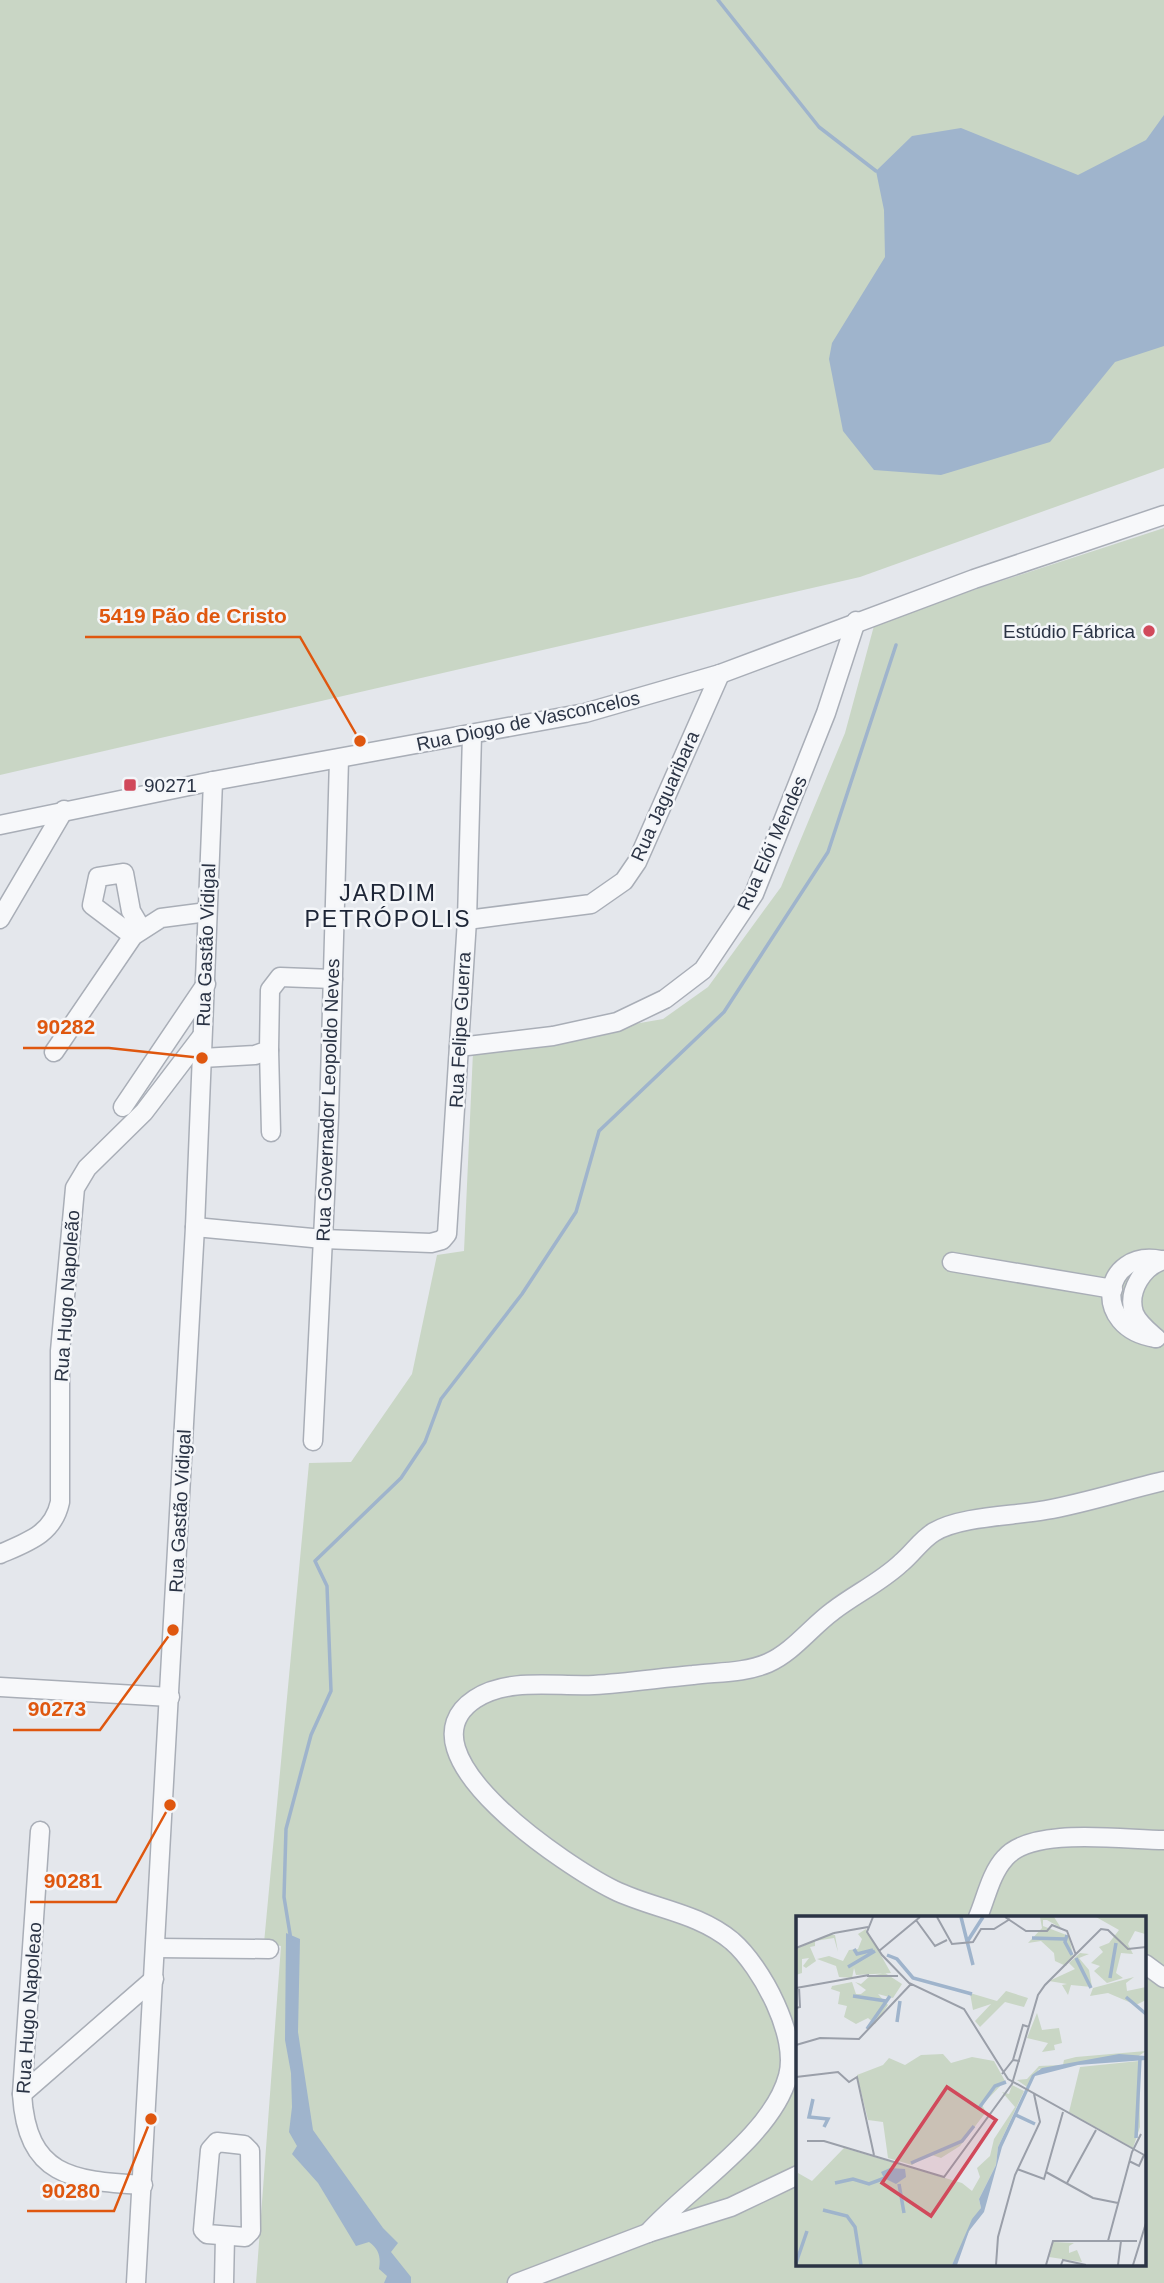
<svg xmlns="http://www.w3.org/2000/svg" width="1164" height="2283" font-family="Helvetica,sans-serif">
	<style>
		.green { fill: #c9d6c5; fill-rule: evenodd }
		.water { fill: #9fb4cc }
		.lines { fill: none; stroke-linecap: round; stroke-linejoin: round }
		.stream { stroke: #9fb4cc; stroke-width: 3.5 }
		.minor-casing { stroke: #a9aeb7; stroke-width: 21 }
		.minor { stroke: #f7f8fa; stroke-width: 18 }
		.poi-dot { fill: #d1495b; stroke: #f4f6f9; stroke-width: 2.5 }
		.labels { text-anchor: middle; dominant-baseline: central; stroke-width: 5; stroke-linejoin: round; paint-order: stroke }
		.poi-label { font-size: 19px; fill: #2b3445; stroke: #f4f6f9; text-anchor: end }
		.street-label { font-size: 19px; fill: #2b3445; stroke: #f4f6f9 }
		.quarter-label { font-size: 23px; letter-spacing: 2px; fill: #1d2536; stroke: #f4f6f9 }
		.inset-river { fill: none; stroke: #9fb4cc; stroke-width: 3.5 }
		.inset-road { fill: none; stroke: #9a9fa9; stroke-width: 2 }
		.view { fill: #d1495b; fill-opacity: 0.15; stroke: #d1495b; stroke-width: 3.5 }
		.inset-edge { fill: none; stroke: #2b3445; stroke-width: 3.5 }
		.leader { fill: none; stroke: #df570f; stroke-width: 2.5 }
		.callout-dot { fill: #df570f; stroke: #f4f6f9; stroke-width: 2.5 }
		.callout-label { font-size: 21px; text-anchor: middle; font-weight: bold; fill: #df570f; stroke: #f4f6f9; stroke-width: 5; stroke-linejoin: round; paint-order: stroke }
	</style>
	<rect width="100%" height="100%" fill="#e4e7ec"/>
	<g class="green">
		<path d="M0,0H1164V468L860,577L0,775Z"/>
		<path d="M1164,528V2283H256L281,1946L264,1943L309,1463L351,1462L412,1374L437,1255L464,1251L473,1052L663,1019L708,987L781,887L845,733L875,622ZM798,1917H1145V2264H798Z"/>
	</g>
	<g class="water">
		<path d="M1164,115V346L1115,362L1050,442L941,475L874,470L843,431L829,359L832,343L885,257L884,210L876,171L912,136L961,128L1078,175L1146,140Z"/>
		<path d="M286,1933L300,1939L298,2032L313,2130L383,2228L398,2243L391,2252L411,2277V2283H384L387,2276L379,2269C381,2257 379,2249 369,2242L356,2246L318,2183L292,2154L297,2146L289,2132L292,2107L291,2073L285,2040Z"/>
	</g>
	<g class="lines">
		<g class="stream">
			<path d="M718,0L819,127L876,171"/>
			<path d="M291,1940L284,1897L286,1829L311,1735L331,1691L327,1586L315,1561L401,1478L425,1442L441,1399L522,1294L576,1212L599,1131L724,1012L828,852L896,645"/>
		</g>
		<g class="minor-casing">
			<g id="minor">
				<path d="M0,825L213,781L585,713L720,674L974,579L1164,515"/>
				<path d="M0,919L64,810"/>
				<path d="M467,920L591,904L624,881L637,862L720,674"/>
				<path d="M133,936L92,905L98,877L124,873L131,911L141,928"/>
				<path d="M459,1047L553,1036L617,1022L665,999L703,970L754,894L826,713L856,621"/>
				<path d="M269,1050L271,1132"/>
				<path d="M54,1052L133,936L161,918L207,912"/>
				<path d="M202,1058L255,1055L269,1050L270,990L280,977L333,979"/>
				<path d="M123,1107L206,984"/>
				<path d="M195,1227L323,1239L431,1243L442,1240L447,1234L467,920L472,735"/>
				<path d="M952,1262L1113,1289"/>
				<path d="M1156,1338C1089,1328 1103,1248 1161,1260"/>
				<path d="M1156,1338C1148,1331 1138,1323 1134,1313C1127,1291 1143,1266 1164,1260"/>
				<path d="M313,1441L329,1116L339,759"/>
				<path d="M0,1554C28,1542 53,1534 60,1502V1351L75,1188L87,1168L144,1112L202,1036"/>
				<path d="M0,1687L170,1697"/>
				<path d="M40,1831L22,2094C27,2176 71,2181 143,2185"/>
				<path d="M978,1917C986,1898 991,1873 1005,1858C1032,1826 1124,1840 1164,1840"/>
				<path d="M156,1948L269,1949"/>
				<path d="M1145,1964L1164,1978"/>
				<path d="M22,2094L154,1979"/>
				<path d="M217,2142L244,2145L250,2151L251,2231L245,2237L207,2234L203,2230L210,2150Z"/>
				<path d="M798,2175L731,2207L648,2233C688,2188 772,2136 788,2076C799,2037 762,1967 732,1941C697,1912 653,1909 614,1890C571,1869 393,1753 475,1699C509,1677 556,1687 594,1685C627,1683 660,1678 693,1675C717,1672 745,1673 768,1663C793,1652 811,1627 833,1611C855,1594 881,1582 901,1563C913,1553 921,1540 934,1532C961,1516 1014,1516 1046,1510C1086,1503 1125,1490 1164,1481"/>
				<path d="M136,2283L195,1227L213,781"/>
				<path d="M224,2283L225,2236"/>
				<path d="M517,2283L648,2233"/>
			</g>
		</g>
		<use href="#minor" class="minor"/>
	</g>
	<g class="poi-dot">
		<circle cx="1149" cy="631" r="7"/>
		<rect x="123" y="778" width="14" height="14" rx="3.5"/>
	</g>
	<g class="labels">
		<g class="poi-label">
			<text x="1135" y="631">Estúdio Fábrica</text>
			<text x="144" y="785" text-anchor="start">90271</text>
		</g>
		<g class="street-label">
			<text transform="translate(528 721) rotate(-12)">Rua Diogo de Vasconcelos</text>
			<text transform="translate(665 796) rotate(-66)">Rua Jaguaribara</text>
			<text transform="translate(772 843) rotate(-66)">Rua Elói Mendes</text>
			<text transform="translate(206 945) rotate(-88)">Rua Gastão Vidigal</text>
			<text transform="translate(460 1030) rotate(-87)">Rua Felipe Guerra</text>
			<text transform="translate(328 1100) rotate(-88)">Rua Governador Leopoldo Neves</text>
			<text transform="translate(67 1296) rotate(-86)">Rua Hugo Napoleão</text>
			<text transform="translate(180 1511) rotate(-87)">Rua Gastão Vidigal</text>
			<text transform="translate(29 2008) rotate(-86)">Rua Hugo Napoleao</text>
		</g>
		<g class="quarter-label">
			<text x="388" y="893">JARDIM<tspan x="388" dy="26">PETRÓPOLIS</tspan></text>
		</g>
	</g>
	<g transform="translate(796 1916)">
		<rect width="350" height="350" fill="#e4e7ec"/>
		<path d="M244,1H258L265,12L251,4H247V10L273,20L277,39L270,50L259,45L258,37L245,25L232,27L246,12ZM300,1H350L349,18L339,15L332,28L337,38L325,37L320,57L327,62L311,67L298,55L304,50L295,47L307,36L303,31L313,27L323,14ZM70,13L95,57L60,59L58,52L56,62L43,61L40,50L21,43L33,40L47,45L53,34L62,33L66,23L62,18ZM33,19H39L42,36L38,22L19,25V30L14,31L20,45L10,52L7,50L13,42L6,43V57L0,59V33ZM284,37L293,38L283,42L293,54L296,71L275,69L272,79L266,69L271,68L253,65L279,53L273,47ZM89,57L106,68L97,82L82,78L92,89L79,108L72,102L60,108L48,101L51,90L42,88L44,76L35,73L36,70L56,66L60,78H65L70,74L59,66L65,68L74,60ZM338,61L330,67L331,75L350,71V84L340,89L312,77L294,80L297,72ZM210,75L232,82L228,91L209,86L184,111L179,105L195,88L177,94L174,77L201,85ZM241,97L246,114L263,112L266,127L258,129L259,134L246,136L252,127L231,122ZM350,135L341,141L321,139L258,153H243L231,171L221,164L231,163L243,150L267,149L268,144L280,141ZM147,138L155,147L176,141L198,145L209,165L186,189L190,196L164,230L145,242L133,238L116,249L92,242L87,206L72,204L61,159L87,149L93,142L109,149L125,139ZM343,145L344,211L337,232L273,196L284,151ZM216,169L228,175L202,231L200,249L183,283L185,292L156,349H0L2,257L16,265L48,232L166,267L176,275L184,261L181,252L194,240L198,223L219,191L206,176L213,178ZM257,326L278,327L273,330V337L281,334L286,346L253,341Z" fill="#c9d6c5"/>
		<path d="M323,138L350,140V144L282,149L239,160L206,231L188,296L173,315L161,349H156L176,303L185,292L183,283L200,249L202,231L236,159L246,152ZM94,252L109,253L110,261L100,268L88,262L85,256Z" fill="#9fb4cc"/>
		<path class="inset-river" d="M165,1L177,49M271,19L269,26L276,39M236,22L269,23M171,26L187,1M58,33L61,38L77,34M91,39L101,43L117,62L176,78M280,42L295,72M52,51L79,35M314,62L320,27M57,80L90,85M330,81L350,98M101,106L104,85M71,113L94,80M17,183L13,201L32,203L28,211M183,192L199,170L210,166M220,199L239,208M340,222L344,142M115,247L166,225L178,210M39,267L57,263L73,268L89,262M103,268L108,297M27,294L51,300L59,311L65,349M0,347L11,315"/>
		<path class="inset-road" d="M77,1L71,16L86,39L113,67L168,93L212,163L350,240M141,1L156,28L177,26L185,13H198L214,3M209,1L230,15H251L256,9L271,15L280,39M120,4L139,30L151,24M38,17L72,11M0,32L38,17M83,35L124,1M71,60H102M0,72L73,59M0,92L4,91L3,71M0,129L24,122L63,123L115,68M217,144L227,109L233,111M206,158L217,144L224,145M0,161L42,156L53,166L61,161L78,239M216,168L242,79L249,69L305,13L312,14L332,33L350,31M11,225H28L148,261L216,168M333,245L343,250L348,239M221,253L248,263L267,196M250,256L297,282L322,287M271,267L300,214M312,325L336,236L345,218M200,349L202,321L219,259L244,206L238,178M250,349L257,325H341M265,349L267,344L290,349M322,349L325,325M337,349L350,307"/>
		<path class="view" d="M151,171L200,204L135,300L86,267Z"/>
		<rect width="350" height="350" class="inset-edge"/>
	</g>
	<path class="leader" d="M360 741L300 637H85M202 1058L109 1048H23M173 1630L100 1730H13M170 1805L116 1902H30M151 2119L114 2211H27"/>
	<g class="callout-dot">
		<circle cx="360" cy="741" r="7"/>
		<circle cx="202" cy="1058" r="7"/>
		<circle cx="173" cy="1630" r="7"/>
		<circle cx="170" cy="1805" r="7"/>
		<circle cx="151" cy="2119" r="7"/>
	</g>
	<g class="callout-label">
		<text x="193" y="623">5419 Pão de Cristo</text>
		<text x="66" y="1034">90282</text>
		<text x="57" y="1716">90273</text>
		<text x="73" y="1888">90281</text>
		<text x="71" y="2198">90280</text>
	</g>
</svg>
